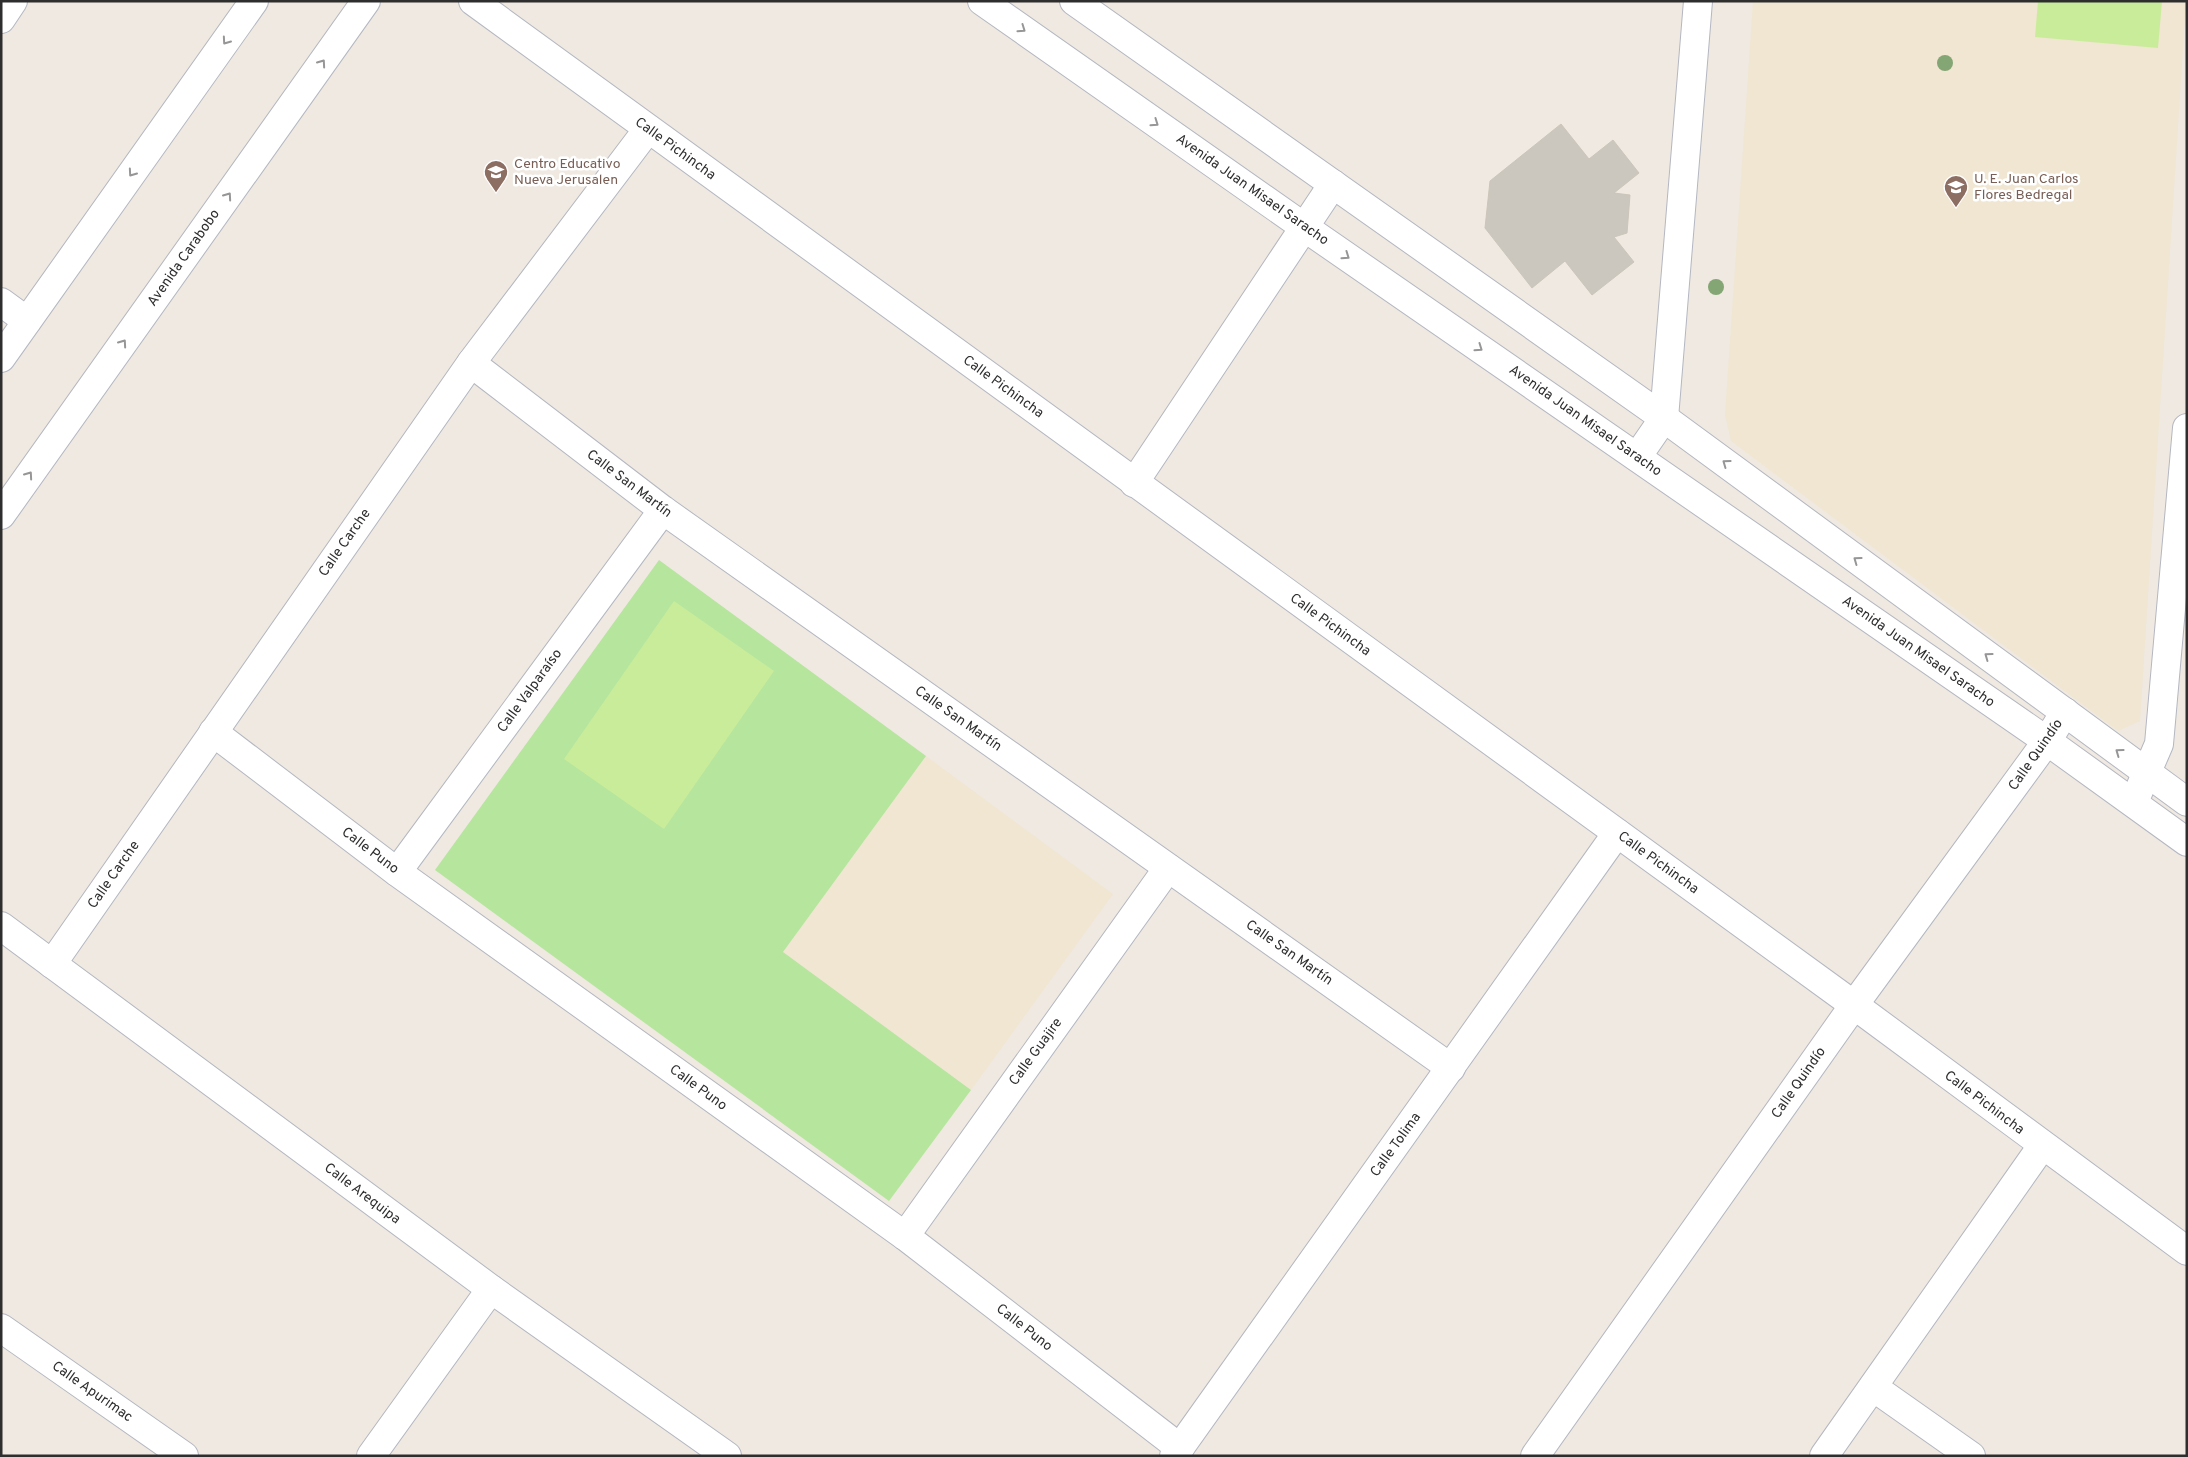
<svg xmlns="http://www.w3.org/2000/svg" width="2188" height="1457" font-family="Overpass,sans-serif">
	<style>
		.education { fill: #f0e6d1 }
		.green { fill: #b6e59e }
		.pitch { fill: #c9ec9a }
		.building { fill: #cbc7bf; stroke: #cbc5ba }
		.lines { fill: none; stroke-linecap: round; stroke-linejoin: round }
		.street-casing { stroke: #b4b7c1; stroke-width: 30 }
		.secondary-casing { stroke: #b4b7c1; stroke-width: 30 }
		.street { stroke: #fff; stroke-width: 28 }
		.secondary { stroke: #fff; stroke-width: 28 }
		.tree { fill: #84a574 }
		.oneway { stroke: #969696 }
		.labels { text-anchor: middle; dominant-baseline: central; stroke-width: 5; stroke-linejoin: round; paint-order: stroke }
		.street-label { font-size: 14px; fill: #2e2e2e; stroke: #fff }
		.education-label { font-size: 14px; fill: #785e54; stroke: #fff; text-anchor: start }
	</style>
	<rect width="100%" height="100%" fill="#efe9e1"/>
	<g class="education">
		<path d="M1753,1H2186L2140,721L2118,731L1731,441L1725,415Z"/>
		<path d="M926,756L1113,894L971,1090L783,952Z"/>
	</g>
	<path class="green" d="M659,560L926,756L783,952L971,1090L889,1201L435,870Z"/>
	<g class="pitch">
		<path d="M2038,1H2162L2158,48L2035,37Z"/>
		<path d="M674,601L774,671L664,829L564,759Z"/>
	</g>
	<path class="building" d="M1561,124L1589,159L1613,140L1639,173L1614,193L1630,195L1627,233L1614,237L1634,262L1592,295L1565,261L1532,288L1485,228L1490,181Z"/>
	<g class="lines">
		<g class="street-casing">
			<g id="street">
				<path d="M473,1L1854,1005L2187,1251"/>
				<path d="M1,19L13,1"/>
				<path d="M1,302L27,321"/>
				<path d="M471,363L663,510L1451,1068"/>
				<path d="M1637,457L1664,418L1698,1"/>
				<path d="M1134,483L1333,184"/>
				<path d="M213,732L397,872L905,1236L1180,1448"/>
				<path d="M2134,802L2159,744L2187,428"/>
				<path d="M397,872L663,510"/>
				<path d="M1,926L491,1289L727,1456"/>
				<path d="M52,964L471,363L648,129"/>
				<path d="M905,1236L1168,868"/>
				<path d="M1,1328L184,1456"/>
				<path d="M1873,1387L1971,1456"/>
				<path d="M371,1456L491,1289"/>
				<path d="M1174,1456L1617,833"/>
				<path d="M1535,1456L1854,1005L2047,741L2065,712"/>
				<path d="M1824,1456L2042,1146"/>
			</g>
		</g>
		<g class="secondary-casing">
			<g id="secondary">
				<path d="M982,1L1304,227L2047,741L2187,842"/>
				<path d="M1074,1L1664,418L2187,802"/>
				<path d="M1,358L254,1"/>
				<path d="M1,515L366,1"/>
			</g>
		</g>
		<use href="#street" class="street"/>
		<use href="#secondary" class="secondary"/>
	</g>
	<g class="tree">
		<circle cx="1945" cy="63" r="8"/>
		<circle cx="1716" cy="287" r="8"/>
	</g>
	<defs><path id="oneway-chevron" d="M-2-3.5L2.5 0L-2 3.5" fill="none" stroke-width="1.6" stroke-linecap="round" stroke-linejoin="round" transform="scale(1.25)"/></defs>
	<g class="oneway">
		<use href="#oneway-chevron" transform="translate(1022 29) rotate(35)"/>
		<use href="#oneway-chevron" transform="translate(226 41) rotate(125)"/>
		<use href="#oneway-chevron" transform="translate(322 63) rotate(-55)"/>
		<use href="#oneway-chevron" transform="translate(1155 123) rotate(35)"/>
		<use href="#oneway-chevron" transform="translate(132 173) rotate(125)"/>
		<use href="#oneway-chevron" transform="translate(228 196) rotate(-55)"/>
		<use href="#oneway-chevron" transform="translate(1346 256) rotate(35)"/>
		<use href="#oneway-chevron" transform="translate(123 343) rotate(-55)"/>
		<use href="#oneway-chevron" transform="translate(1479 348) rotate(35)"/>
		<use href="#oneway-chevron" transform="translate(1726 463) rotate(-144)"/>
		<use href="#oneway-chevron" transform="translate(29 475) rotate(-55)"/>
		<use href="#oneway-chevron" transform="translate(1857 560) rotate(-144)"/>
		<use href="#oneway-chevron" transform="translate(1988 656) rotate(-144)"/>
		<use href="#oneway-chevron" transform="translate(2119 752) rotate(-144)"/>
	</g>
	<defs>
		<g id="school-pin" transform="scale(1.25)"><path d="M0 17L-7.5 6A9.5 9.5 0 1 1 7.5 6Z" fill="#8d6e63" stroke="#fff"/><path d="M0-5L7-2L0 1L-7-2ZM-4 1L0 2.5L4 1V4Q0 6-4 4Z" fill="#fff"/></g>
	</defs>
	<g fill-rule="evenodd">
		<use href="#school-pin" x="496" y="172"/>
		<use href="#school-pin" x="1956" y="187"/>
	</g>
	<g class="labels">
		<g class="street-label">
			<text transform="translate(675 149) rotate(36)">Calle Pichincha</text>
			<text transform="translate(1252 190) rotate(35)">Avenida Juan Misael Saracho</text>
			<text transform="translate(184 258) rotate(-55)">Avenida Carabobo</text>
			<text transform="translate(1003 387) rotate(36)">Calle Pichincha</text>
			<text transform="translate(1585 421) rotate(35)">Avenida Juan Misael Saracho</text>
			<text transform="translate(629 484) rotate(37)">Calle San Martín</text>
			<text transform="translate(345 543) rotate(-55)">Calle Carche</text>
			<text transform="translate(1330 625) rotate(36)">Calle Pichincha</text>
			<text transform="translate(1918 652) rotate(35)">Avenida Juan Misael Saracho</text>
			<text transform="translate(530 691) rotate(-54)">Calle Valparaíso</text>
			<text transform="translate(958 719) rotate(35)">Calle San Martín</text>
			<text transform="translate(2036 755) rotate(-55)">Calle Quindío</text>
			<text transform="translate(370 851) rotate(37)">Calle Puno</text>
			<text transform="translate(1658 863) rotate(36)">Calle Pichincha</text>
			<text transform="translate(114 875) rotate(-55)">Calle Carche</text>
			<text transform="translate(1289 953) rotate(35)">Calle San Martín</text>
			<text transform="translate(1036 1052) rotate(-54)">Calle Guajire</text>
			<text transform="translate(1799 1083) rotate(-55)">Calle Quindío</text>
			<text transform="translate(698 1088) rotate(36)">Calle Puno</text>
			<text transform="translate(1984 1103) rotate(37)">Calle Pichincha</text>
			<text transform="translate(1396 1145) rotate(-54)">Calle Tolima</text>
			<text transform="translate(362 1194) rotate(37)">Calle Arequipa</text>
			<text transform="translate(1024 1328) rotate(38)">Calle Puno</text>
			<text transform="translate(92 1392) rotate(35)">Calle Apurimac</text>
		</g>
		<g class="education-label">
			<text x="514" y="164">Centro Educativo<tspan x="514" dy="16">Nueva Jerusalen</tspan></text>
			<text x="1974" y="179">U. E. Juan Carlos<tspan x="1974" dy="16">Flores Bedregal</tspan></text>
		</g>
	</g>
	<rect width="2188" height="1457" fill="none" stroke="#2e2e2e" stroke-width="5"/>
</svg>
